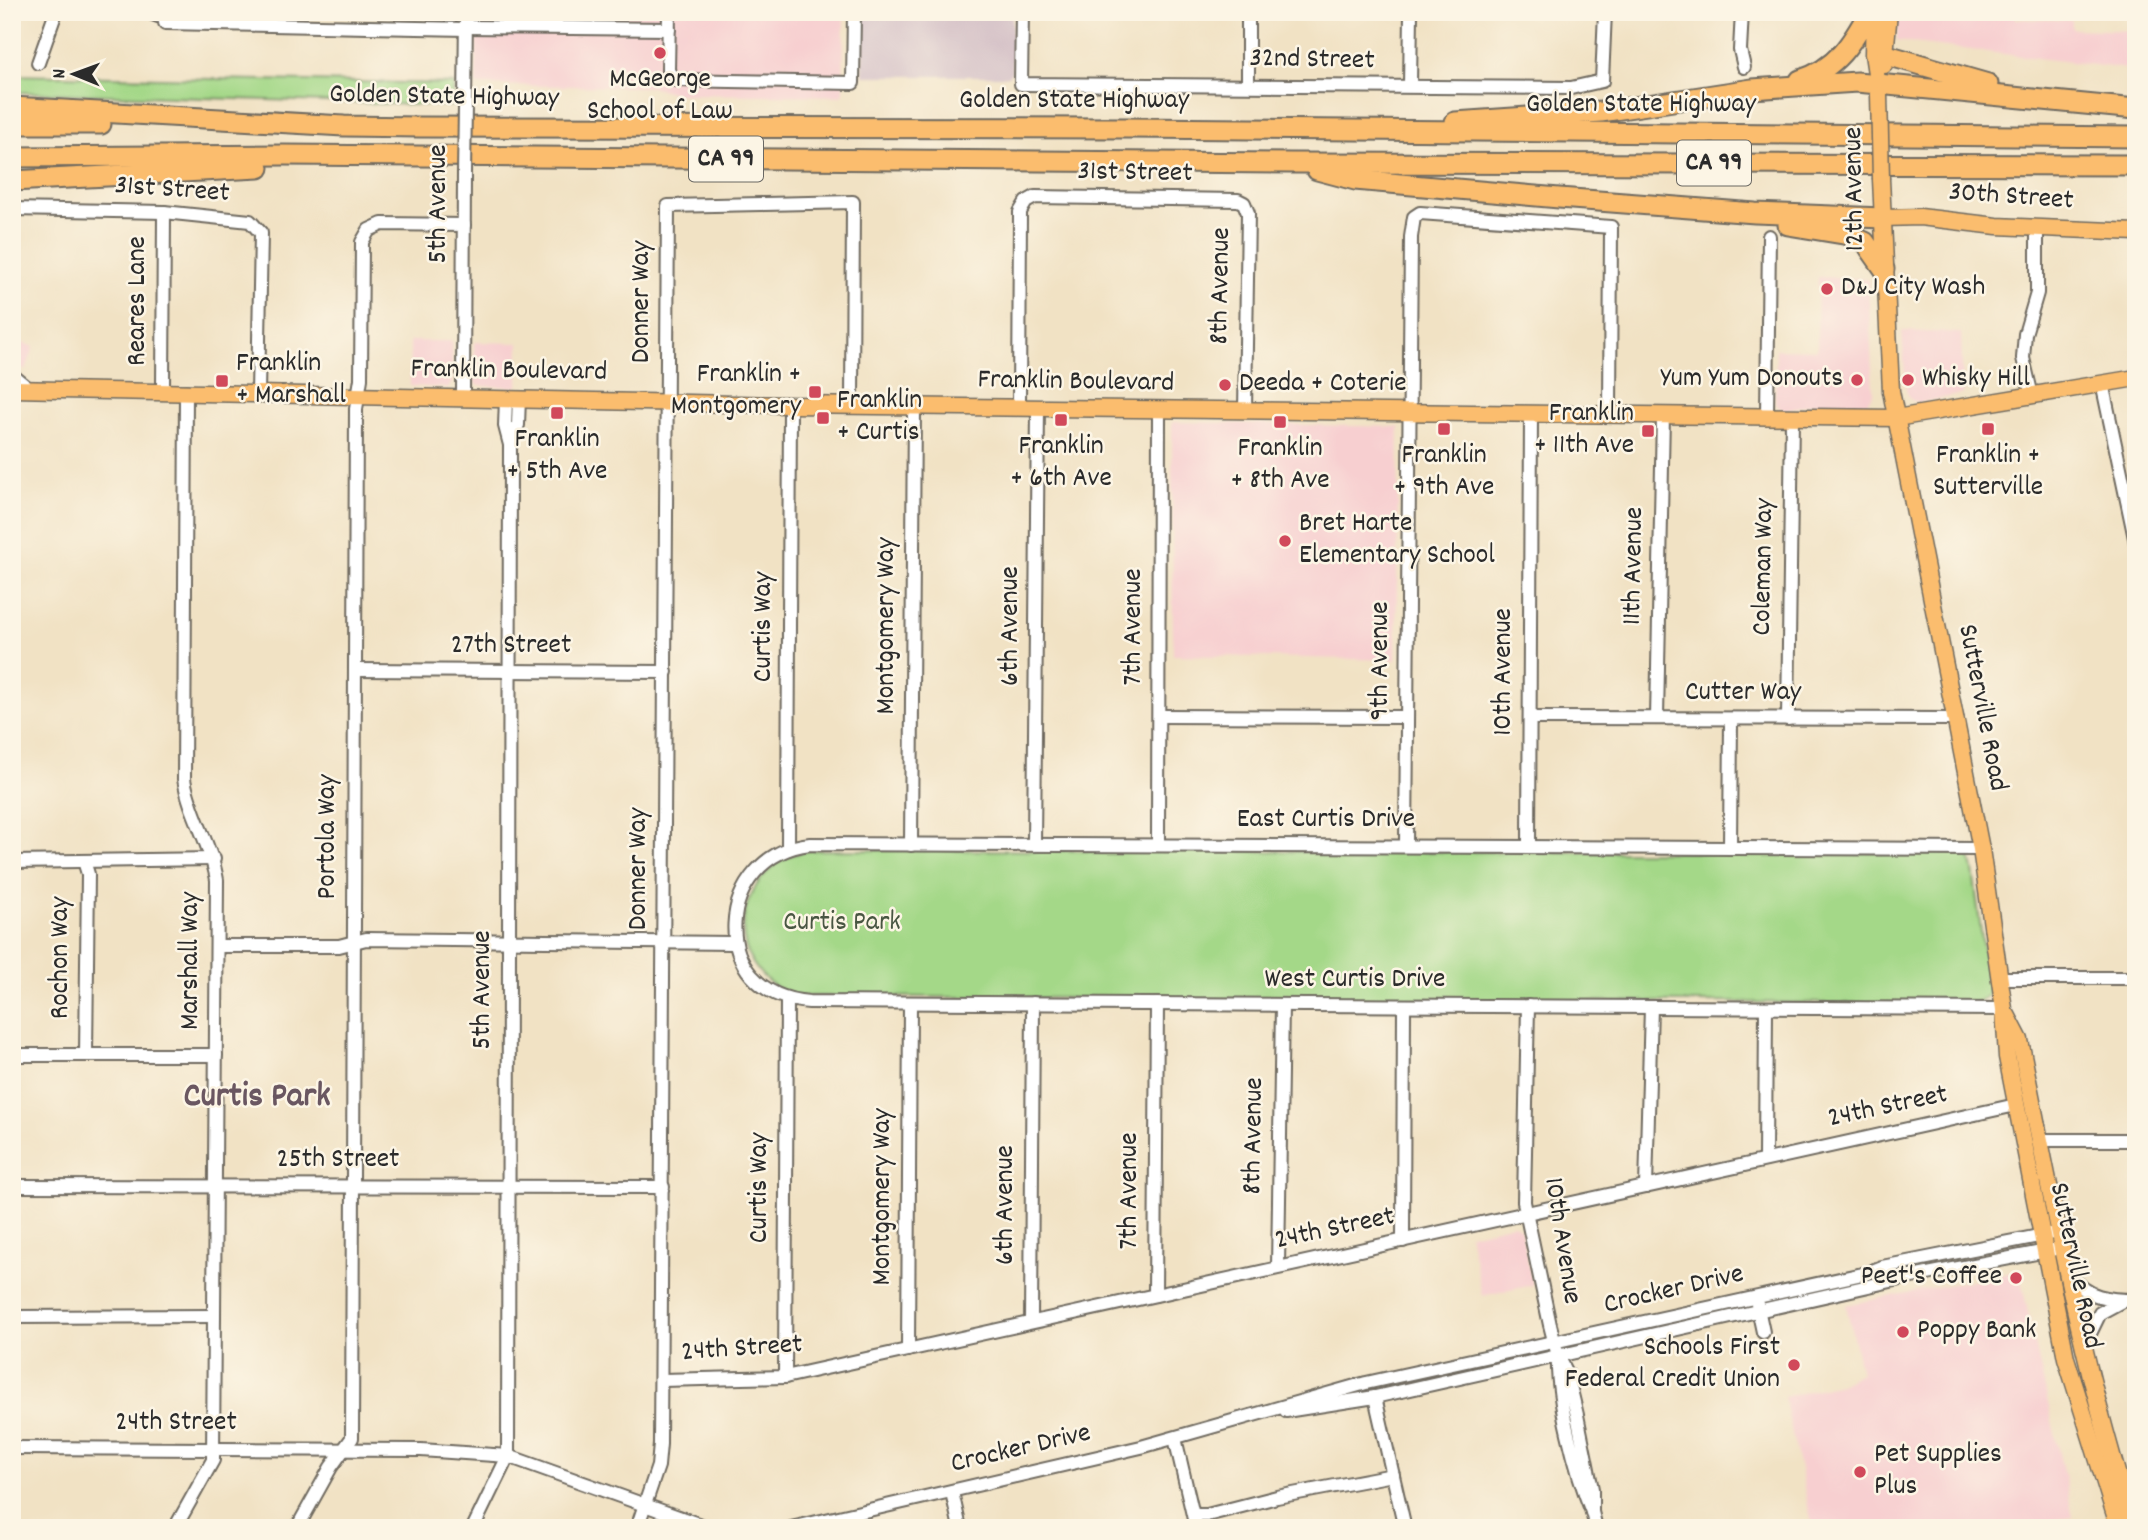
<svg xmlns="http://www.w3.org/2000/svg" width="2148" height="1540" font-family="Dekko,sans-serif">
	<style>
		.built { fill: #f7cfd0 }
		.industrial { fill: #d2bdc5 }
		.green { fill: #a4d888; stroke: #68825a; stroke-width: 2 }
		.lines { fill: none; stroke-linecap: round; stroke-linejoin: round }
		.minor-casing { stroke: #706b61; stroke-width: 16 }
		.major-casing { stroke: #706b61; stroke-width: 19 }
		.highway-casing { stroke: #706b61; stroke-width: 23 }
		.minor { stroke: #fff; stroke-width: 12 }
		.major { stroke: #fbbd6e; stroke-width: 16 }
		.highway { stroke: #fbbd6e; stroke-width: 19 }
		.minor-bridge-casing { stroke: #706b61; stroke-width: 16; stroke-linecap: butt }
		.major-bridge-casing { stroke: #706b61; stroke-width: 19; stroke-linecap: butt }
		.minor-bridge { stroke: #fff; stroke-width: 12 }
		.major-bridge { stroke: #fbbd6e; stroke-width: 16 }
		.poi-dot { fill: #d1495b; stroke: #fcf5e5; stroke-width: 2.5 }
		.labels { text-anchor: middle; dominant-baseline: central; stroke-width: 5; stroke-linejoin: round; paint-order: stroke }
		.shield { fill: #fcf5e5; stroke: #6a6863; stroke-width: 2 }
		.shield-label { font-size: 26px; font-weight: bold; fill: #2b2b2b }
		.street-label { font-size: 28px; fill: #2b2b2b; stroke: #fcf5e5 }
		.poi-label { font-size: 28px; fill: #2b2b2b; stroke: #fcf5e5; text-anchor: start }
		.park-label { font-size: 28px; fill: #495642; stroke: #fcf5e5 }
		.district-label { font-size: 35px; font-weight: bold; fill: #6a5761; stroke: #fcf5e5 }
	</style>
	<rect width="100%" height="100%" fill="#fcf5e5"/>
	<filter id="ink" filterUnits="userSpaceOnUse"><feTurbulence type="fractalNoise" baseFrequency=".0143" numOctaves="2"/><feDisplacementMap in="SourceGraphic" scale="14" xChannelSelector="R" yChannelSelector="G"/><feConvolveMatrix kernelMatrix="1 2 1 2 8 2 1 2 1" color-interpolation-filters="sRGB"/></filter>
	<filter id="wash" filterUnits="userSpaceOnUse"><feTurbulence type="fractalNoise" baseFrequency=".00686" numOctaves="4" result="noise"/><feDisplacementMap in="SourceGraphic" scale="28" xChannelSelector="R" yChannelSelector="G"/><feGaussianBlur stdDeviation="1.57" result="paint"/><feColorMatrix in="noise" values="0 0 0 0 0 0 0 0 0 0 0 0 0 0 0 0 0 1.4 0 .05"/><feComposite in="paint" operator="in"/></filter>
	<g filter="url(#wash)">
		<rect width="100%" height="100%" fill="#f1e2c4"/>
		<g class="built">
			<path d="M477,12H844L843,96L677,94L654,87L476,85Z"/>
			<path d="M1898,12H2016V19L2072,20V29L2136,31V70L1897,41Z"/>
			<path d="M1818,277L1868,279L1873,393L1867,403L1860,405L1809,404L1783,410L1775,402L1776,349L1817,350Z"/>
			<path d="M1902,331L1961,333L1963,394L1918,403L1910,399L1906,390Z"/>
			<path d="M12,339L34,347L26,370L12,368Z"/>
			<path d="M410,341H452V383L448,388L410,386Z"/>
			<path d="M474,342L519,343L518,387L479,386L474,382Z"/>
			<path d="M1172,422L1399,427L1396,660L1173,655Z"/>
			<path d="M1514,1224L1521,1230L1533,1285L1482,1296L1469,1234Z"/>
			<path d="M2019,1271L2073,1516L2021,1528H1813L1784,1397L1840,1384L1861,1373L1846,1305Z"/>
		</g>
		<path class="industrial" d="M864,12H1012V72L1008,76H863Z"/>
		<g class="green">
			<path d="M12,75L454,84L452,106L12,92Z"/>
			<path d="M813,850L1962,853L1970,856L1973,870L1989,994L1977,1004L791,996C779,989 765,981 757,969C728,932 748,878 787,857C794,853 804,852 813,850Z"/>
		</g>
	</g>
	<g filter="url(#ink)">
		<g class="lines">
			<g class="minor-casing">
				<g id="minor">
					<path d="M148,12L158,16L160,12"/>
					<path d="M165,12V23L466,29"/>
					<path d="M669,12L668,71L675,80L853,83L854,12"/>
					<path d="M1022,12L1021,84L1571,88L1602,81L1605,12"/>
					<path d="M1742,12L1740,50L1744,67"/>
					<path d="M466,27L669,29"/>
					<path d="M38,63L56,12"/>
					<path d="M1248,84V12"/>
					<path d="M1410,86L1411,12"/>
					<path d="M465,106L466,12"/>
					<path d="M12,209L164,212L250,221L261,233L258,394"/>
					<path d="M12,375L29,389"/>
					<path d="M2102,383L2136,543"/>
					<path d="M163,390L164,212"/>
					<path d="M2032,396L2023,358L2025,334L2037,293V228"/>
					<path d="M463,397L464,174"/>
					<path d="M1019,408L1020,212L1026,202L1035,197L1238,200L1244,203L1248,213L1245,411"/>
					<path d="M1767,416L1769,236"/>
					<path d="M510,444L518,425L519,398"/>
					<path d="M355,670L666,672"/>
					<path d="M1159,716L1407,717"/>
					<path d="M1530,718L1957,719"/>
					<path d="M1657,718L1663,415"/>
					<path d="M1788,719L1792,417"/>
					<path d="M1034,844L1038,408"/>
					<path d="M911,845L914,407"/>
					<path d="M1158,845L1159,410"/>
					<path d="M1406,846L1411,237L1414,217L1420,213L1611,227L1610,414"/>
					<path d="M1529,847L1531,413"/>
					<path d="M1730,848L1731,719"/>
					<path d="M788,849L790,405"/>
					<path d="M1981,849L810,844C715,855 704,994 809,1002L2004,1009"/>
					<path d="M84,861L88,874L86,1055"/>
					<path d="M12,862L214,859"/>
					<path d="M217,946H339L366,939L733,943"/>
					<path d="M1999,978H2136"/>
					<path d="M1528,1006L1524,1202L1550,1325L1558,1356L1567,1373L1577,1415L1592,1489V1512C1576,1473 1556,1397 1558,1356"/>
					<path d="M12,1055H216"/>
					<path d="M2040,1140H2136"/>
					<path d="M1765,1160L1766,1008"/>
					<path d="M12,1186L663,1187"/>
					<path d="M1646,1187L1651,1007"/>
					<path d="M1403,1241L1404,1006"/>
					<path d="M1278,1267L1282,1005"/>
					<path d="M2071,1275C2085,1298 2110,1300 2136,1300"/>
					<path d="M1155,1295L1157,1004"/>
					<path d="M1757,1304L1763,1332"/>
					<path d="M12,1317L214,1316"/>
					<path d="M1031,1322L1033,1003"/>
					<path d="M2083,1348L2100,1313L2124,1300"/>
					<path d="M908,1350L910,1003"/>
					<path d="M785,1377L787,999"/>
					<path d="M662,1380L785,1377L2016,1105"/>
					<path d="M1375,1397L1405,1528"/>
					<path d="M1286,1411L1375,1397L1891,1281L2052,1250"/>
					<path d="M1175,1438L1196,1528"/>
					<path d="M12,1448L421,1450L508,1456L709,1528"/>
					<path d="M952,1492L960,1528"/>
					<path d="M1592,1512L1596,1528"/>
					<path d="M1194,1515H1207L1277,1497L1393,1475"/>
					<path d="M175,1528L213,1460L217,880C211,844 190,815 184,779L186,391"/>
					<path d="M297,1528L331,1467L352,1438L356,409L361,379L362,242L369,230L382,224L464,225"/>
					<path d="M473,1528L508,1456L510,445L505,426L506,398"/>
					<path d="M637,1528L658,1466L660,1444L668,206L853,202L852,406"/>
					<path d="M791,1528L1141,1447L1366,1383L1867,1273L1882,1267L2049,1234"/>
				</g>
			</g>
			<g class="major-casing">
				<g id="major">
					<path d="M1874,12L1873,54L1879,93"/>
					<path d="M1884,65L1889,12"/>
					<path d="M1881,179L1891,391L1981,849L2004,1009L2007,1057L2066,1358L2119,1528"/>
					<path d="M1883,218L1920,217L1997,226L2136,232"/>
					<path d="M12,389L790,405L1896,418L2136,378"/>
					<path d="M2007,1015L2020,1040C2053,1204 2082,1368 2134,1528"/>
				</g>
			</g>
			<g class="highway-casing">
				<g id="highway">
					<path d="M1887,55L1988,84"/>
					<path d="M1800,80C1836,69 1852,43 1869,12"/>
					<path d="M12,107L344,126L420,127L1129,128L2136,137"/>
					<path d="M1455,122L1601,112L1752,89L1857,82L2136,109"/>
					<path d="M12,124H101"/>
					<path d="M12,157L284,155L1292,163L2136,165"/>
					<path d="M1317,170L1355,180L1559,198L1755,213L1883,218"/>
					<path d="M12,181L259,168"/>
					<path d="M1788,225L1849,235L1865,242L1884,269"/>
				</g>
			</g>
			<use href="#minor" class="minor"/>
			<use href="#major" class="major"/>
			<use href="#highway" class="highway"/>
			<g class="minor-bridge-casing">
				<path id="minor-bridge" d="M464,174L465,106"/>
			</g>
			<g class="major-bridge-casing">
				<path id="major-bridge" d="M1879,95L1881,179"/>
			</g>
			<use href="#minor-bridge" class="minor-bridge"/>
			<use href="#major-bridge" class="major-bridge"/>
		</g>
	</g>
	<g class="poi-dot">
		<circle cx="660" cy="53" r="7"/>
		<circle cx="1827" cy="289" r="7"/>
		<circle cx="1857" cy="380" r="7"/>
		<circle cx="1908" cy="380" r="7"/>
		<rect x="215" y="374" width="14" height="14" rx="3.5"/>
		<circle cx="1225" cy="385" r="7"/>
		<rect x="808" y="385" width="14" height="14" rx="3.5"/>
		<rect x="550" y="406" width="14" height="14" rx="3.5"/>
		<rect x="816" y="411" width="14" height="14" rx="3.5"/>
		<rect x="1054" y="413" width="14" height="14" rx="3.5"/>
		<rect x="1273" y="415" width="14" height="14" rx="3.5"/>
		<rect x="1437" y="422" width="14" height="14" rx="3.5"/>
		<rect x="1981" y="422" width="14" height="14" rx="3.5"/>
		<rect x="1641" y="424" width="14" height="14" rx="3.5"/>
		<circle cx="1285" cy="541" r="7"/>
		<circle cx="2016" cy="1278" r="7"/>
		<circle cx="1903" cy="1332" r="7"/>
		<circle cx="1794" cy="1365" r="7"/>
		<circle cx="1860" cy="1472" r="7"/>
	</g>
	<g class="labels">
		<g class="shield">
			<rect x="689" y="136.5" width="74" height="45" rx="5"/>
			<rect x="1677" y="140.5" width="74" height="45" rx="5"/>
		</g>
		<g class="shield-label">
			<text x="726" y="159">CA 99</text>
			<text x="1714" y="163">CA 99</text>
		</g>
		<g class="street-label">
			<text transform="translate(1312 61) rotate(1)">32nd Street</text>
			<text transform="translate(444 98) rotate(1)">Golden State Highway</text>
			<text x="1074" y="102">Golden State Highway</text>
			<text x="1641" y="106">Golden State Highway</text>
			<text transform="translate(1135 174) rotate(1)">31st Street</text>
			<text transform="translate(1856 189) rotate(-91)">12th Avenue</text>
			<text transform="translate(172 191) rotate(4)">31st Street</text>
			<text transform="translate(2011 198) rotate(4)">30th Street</text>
			<text transform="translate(440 204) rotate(-90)">5th Avenue</text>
			<text transform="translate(1222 286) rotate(-89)">8th Avenue</text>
			<text transform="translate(139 301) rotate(-90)">Reares Lane</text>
			<text transform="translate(643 302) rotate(-90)">Donner Way</text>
			<text transform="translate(509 372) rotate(1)">Franklin Boulevard</text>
			<text transform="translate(1076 383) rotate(1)">Franklin Boulevard</text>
			<text transform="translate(1635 566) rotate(-89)">11th Avenue</text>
			<text transform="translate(1765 567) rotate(-89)">Coleman Way</text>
			<text transform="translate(888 626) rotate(-90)">Montgomery Way</text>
			<text transform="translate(1012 626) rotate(-90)">6th Avenue</text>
			<text transform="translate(765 627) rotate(-90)">Curtis Way</text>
			<text transform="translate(1135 627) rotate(-90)">7th Avenue</text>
			<text x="511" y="647">27th Street</text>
			<text transform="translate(1382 661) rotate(-90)">9th Avenue</text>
			<text transform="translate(1505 672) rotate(-90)">10th Avenue</text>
			<text x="1743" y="694">Cutter Way</text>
			<text transform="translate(1981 708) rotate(79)">Sutterville Road</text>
			<text x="1326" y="821">East Curtis Drive</text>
			<text transform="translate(329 837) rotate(-90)">Portola Way</text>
			<text transform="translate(640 869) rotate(-90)">Donner Way</text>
			<text transform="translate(62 958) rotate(-90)">Rochon Way</text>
			<text transform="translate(192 961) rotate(-90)">Marshall Way</text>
			<text x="1355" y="981">West Curtis Drive</text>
			<text transform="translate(484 990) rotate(-90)">5th Avenue</text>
			<text transform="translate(1888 1108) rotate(-12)">24th Street</text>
			<text transform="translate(1255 1136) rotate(-89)">8th Avenue</text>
			<text x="338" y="1161">25th Street</text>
			<text transform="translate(761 1188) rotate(-90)">Curtis Way</text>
			<text transform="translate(1131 1191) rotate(-90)">7th Avenue</text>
			<text transform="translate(884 1197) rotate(-90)">Montgomery Way</text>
			<text transform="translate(1007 1205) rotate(-90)">6th Avenue</text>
			<text transform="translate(1335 1230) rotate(-12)">24th Street</text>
			<text transform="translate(1561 1241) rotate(81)">10th Avenue</text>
			<text transform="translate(2074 1266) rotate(78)">Sutterville Road</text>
			<text transform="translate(1674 1291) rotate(-13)">Crocker Drive</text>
			<text transform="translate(742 1350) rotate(-4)">24th Street</text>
			<text x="176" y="1424">24th Street</text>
			<text transform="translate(1021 1450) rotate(-13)">Crocker Drive</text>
		</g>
		<g class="poi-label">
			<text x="660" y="81" text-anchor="middle">McGeorge<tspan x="660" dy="32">School of Law</tspan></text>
			<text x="1841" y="289">D&amp;J City Wash</text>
			<text x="236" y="365">Franklin<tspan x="236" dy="32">+ Marshall</tspan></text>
			<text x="801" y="376" text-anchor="end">Franklin +<tspan x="801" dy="32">Montgomery</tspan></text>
			<text x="1843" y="380" text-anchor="end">Yum Yum Donouts</text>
			<text x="1922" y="380">Whisky Hill</text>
			<text x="1239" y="385">Deeda + Coterie</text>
			<text x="837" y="402">Franklin<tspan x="837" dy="32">+ Curtis</tspan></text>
			<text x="1634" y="415" text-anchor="end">Franklin<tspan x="1634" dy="32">+ 11th Ave</tspan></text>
			<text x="557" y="441" text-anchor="middle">Franklin<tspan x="557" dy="32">+ 5th Ave</tspan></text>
			<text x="1061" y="448" text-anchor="middle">Franklin<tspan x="1061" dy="32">+ 6th Ave</tspan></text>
			<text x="1280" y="450" text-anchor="middle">Franklin<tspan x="1280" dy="32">+ 8th Ave</tspan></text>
			<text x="1444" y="457" text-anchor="middle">Franklin<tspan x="1444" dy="32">+ 9th Ave</tspan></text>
			<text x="1988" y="457" text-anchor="middle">Franklin +<tspan x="1988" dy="32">Sutterville</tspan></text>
			<text x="1299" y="525">Bret Harte<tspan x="1299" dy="32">Elementary School</tspan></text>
			<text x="2002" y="1278" text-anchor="end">Peet's Coffee</text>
			<text x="1917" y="1332">Poppy Bank</text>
			<text x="1780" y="1349" text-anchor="end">Schools First<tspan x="1780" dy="32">Federal Credit Union</tspan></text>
			<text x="1874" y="1456">Pet Supplies<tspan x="1874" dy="32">Plus</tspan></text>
		</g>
		<g class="park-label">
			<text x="842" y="924">Curtis Park</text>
		</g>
		<g class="district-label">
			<text x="257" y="1098">Curtis Park</text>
		</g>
	</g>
	<rect width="2148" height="1540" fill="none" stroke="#fcf5e5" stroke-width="42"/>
	<g transform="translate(74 74) rotate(271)" stroke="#fcf5e5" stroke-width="5" paint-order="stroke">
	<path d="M0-5L12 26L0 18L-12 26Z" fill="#2b2b2b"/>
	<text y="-10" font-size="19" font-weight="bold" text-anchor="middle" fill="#2b2b2b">N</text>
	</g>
</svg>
